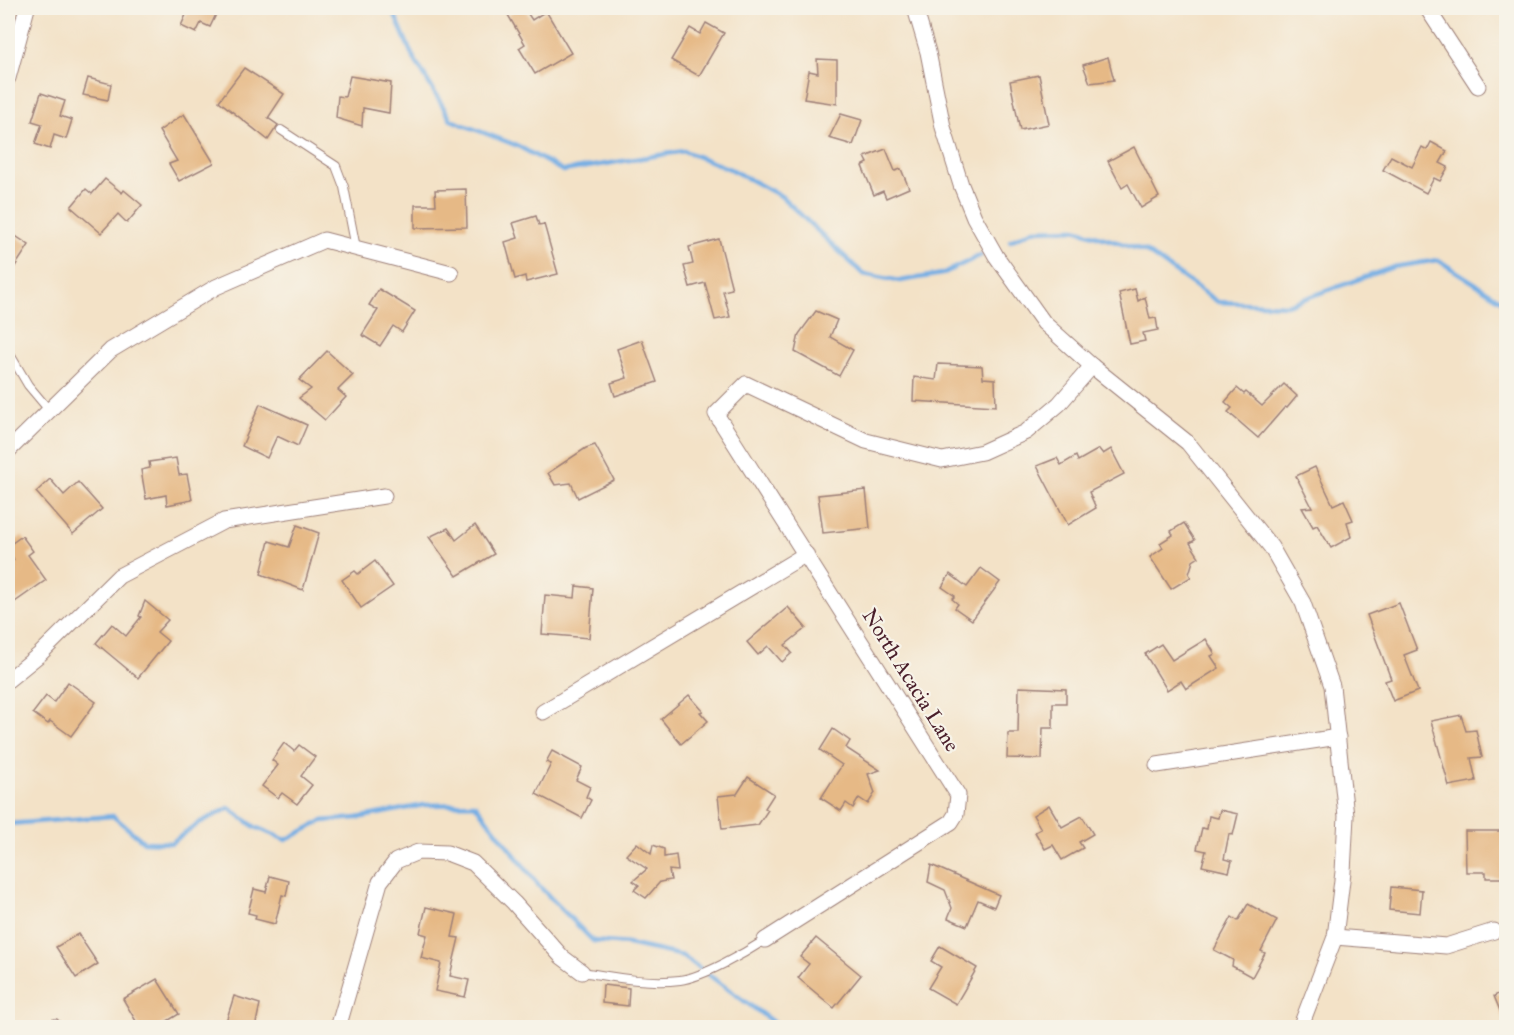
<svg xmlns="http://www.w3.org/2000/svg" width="1514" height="1035" font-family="'IM FELL Great Primer',serif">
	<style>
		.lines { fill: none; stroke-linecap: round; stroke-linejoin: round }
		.stream { stroke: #74aee4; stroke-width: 4.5 }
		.building { fill: #e6b986 }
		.service-casing { stroke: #9e8079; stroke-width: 10 }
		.minor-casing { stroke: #9e8079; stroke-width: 17 }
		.service { stroke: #fff; stroke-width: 8 }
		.minor { stroke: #fff; stroke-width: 15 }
		.labels { text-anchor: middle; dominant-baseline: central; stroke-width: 4.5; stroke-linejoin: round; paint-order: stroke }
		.street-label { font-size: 21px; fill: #4a1f2b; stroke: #f7f3e8 }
	</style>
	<rect width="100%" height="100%" fill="#f7f3e8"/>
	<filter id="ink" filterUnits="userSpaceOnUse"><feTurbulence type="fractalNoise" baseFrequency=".0167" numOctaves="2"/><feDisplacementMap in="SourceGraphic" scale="12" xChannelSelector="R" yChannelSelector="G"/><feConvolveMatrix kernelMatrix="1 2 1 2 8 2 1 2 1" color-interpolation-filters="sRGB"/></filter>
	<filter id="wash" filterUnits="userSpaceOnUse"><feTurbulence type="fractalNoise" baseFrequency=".008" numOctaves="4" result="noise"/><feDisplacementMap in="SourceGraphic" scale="24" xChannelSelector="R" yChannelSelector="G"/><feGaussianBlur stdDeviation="1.35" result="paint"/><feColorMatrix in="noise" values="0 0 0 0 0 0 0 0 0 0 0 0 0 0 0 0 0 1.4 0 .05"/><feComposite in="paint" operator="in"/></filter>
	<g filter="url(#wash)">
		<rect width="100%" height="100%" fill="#f3e2c7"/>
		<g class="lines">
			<g class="stream">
				<path d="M392,8L412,55L451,120L518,146L563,171L684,151L730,169L781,196L863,274L900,281L942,274L981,255"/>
				<path d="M1010,241L1034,230L1075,229L1145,251L1218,302L1287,305L1393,267L1438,260L1506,303"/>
				<path d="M8,824L113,816L144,842L171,843L199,823L229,808L255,827L286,840L322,821L357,818L424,805L475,804L540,887L593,941L628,944L683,956L781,1028"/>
			</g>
		</g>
		<g id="blocks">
			<g class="building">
				<path d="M189,8H219L210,27L201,23L196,33L181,26Z"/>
				<path d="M520,8H524L532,20L546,11L571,53L535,74L519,48L525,44L508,15Z"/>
				<path d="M706,23L724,33L699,76L671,60L690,28L700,34Z"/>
				<path d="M1108,57L1114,80L1090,83L1083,65Z"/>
				<path d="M817,59L837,60V104L804,99L809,71L818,73Z"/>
				<path d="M244,68L284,94L268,118L278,125L268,140L219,101Z"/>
				<path d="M1039,75L1049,124L1020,130L1010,81Z"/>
				<path d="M350,76L391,83L389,113L363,108L362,126L336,118L338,96L345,97Z"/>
				<path d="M88,78L111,84L108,100L83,95Z"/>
				<path d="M41,93L65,101L60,116L72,120L66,139L54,135L50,149L35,144L42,124L32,121Z"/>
				<path d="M184,114L214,163L179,181L169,164L177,161L159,131Z"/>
				<path d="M841,114L862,120L853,145L829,138Z"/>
				<path d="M1431,142L1447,151L1440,163L1448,167L1440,181L1434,178L1426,193L1383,170L1391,156L1412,167L1422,147L1427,150Z"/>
				<path d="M1134,147L1159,197L1141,208L1128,184L1122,188L1108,161Z"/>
				<path d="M886,149L895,171L901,169L909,188L886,198L883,191L874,195L862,166L868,163L865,157Z"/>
				<path d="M105,179L122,193L124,190L142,205L127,223L118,214L101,233L71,207L86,189L92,194Z"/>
				<path d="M466,189L467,227L415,228V205H436L435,190Z"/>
				<path d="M536,216L539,225L544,224L558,274L526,282L525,276L515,279L505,242L518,238L513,223Z"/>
				<path d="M8,231L29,245L8,277Z"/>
				<path d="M719,239L732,289L723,291L730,317L715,320L705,283L690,287L684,266L693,264L689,247Z"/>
				<path d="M379,289L415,311L402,332L393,326L380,346L362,335L378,310L369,305Z"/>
				<path d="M1135,289L1138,301L1145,297L1150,319L1156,318L1158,330L1143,333L1145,341L1130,344L1119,293Z"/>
				<path d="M816,311L837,320L830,337L853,350L839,376L795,352L799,334Z"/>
				<path d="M642,340L657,382L615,396L611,383L627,378L617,349Z"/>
				<path d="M327,351L353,375L338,390L346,397L325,420L299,398L311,389L299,380Z"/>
				<path d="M938,364L982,366L983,378L995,379L996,406L913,401L914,377L936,380Z"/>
				<path d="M1284,384L1297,396L1287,408L1285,407L1258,438L1228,412L1232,408L1225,402L1237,388L1244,394L1246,392L1262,406Z"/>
				<path d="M260,404L307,425L298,446L277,436L267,458L242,446Z"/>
				<path d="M595,445L614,480L578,498L571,483L555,485L548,473L586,448Z"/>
				<path d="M1099,449L1103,454L1111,449L1124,474L1089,492L1096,508L1068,525L1037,466L1057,458L1061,465L1076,456L1078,461Z"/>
				<path d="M176,458L179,475L187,474L192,500L167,505L166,495L146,499L141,470L150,468L149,462Z"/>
				<path d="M1315,467L1333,505L1344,500L1353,520L1347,522L1351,537L1331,548L1317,525L1313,527L1302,508L1312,507L1296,476Z"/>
				<path d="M50,479L64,495L78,482L102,509L73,534L36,492Z"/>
				<path d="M866,490L870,528L823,533L818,495Z"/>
				<path d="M1184,523L1195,540L1190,543L1199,557L1193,561L1189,574L1191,577L1171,589L1150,557L1163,548L1160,543L1173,535L1171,531Z"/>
				<path d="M297,525L319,533L303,590L261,574L269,541L289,547Z"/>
				<path d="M475,525L494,554L457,576L429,537L448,528L456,540Z"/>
				<path d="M22,536L33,551L28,555L46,580L12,604L8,598V565L14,560L8,552V546Z"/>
				<path d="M375,561L393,586L361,608L342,580L355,571L358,574Z"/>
				<path d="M981,568L1000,582L972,620L955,608L958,604L952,599L955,596L942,587L950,574L967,587Z"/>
				<path d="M576,586L593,588L589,638L542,634L545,595L575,598Z"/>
				<path d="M145,601L168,620L157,632L168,641L138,678L96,643L112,624L126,636L141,617L139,616Z"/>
				<path d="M1399,603L1417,650L1404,655L1418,691L1393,701L1385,681L1391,679L1367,615Z"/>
				<path d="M788,607L806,628L785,645L792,653L782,662L768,646L758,655L747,642Z"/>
				<path d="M1206,639L1215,654L1211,656L1219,668L1186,689L1181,681L1167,690L1145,654L1161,644L1172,660Z"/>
				<path d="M68,682L96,702L71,736L50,721L48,724L33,713L46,696L54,702Z"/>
				<path d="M1019,687L1066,689V703H1053V728H1043L1042,759L1007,758L1008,733H1018Z"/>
				<path d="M689,695L703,711L700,712L708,721L681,744L661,719Z"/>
				<path d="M1461,715L1466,731L1476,730L1482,757L1471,758L1476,781L1449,786L1431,721Z"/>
				<path d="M833,729L850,741L846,748L880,770L868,774L875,793L868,804L859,798L853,808L846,803L841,811L821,798L842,765L820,750Z"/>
				<path d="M284,743L294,751L299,745L315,757L301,776L312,785L297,804L282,793L278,798L262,786L278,765L272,760Z"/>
				<path d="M552,751L582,767L576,780L590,787L586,797L591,800L582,818L536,794L551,764L546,762Z"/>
				<path d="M748,777L774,794L765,808L768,810L758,825L722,829L718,796L737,794Z"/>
				<path d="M1049,805L1062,827L1082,816L1093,834L1079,842L1083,848L1062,860L1053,845L1045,849L1035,832L1041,829L1033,815Z"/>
				<path d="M1220,810L1238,814L1233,835L1229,834L1224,859L1232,861L1229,872L1202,866L1206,851L1197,849L1202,828L1207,829L1209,816L1218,818Z"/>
				<path d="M1465,831H1505L1506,878H1486V872H1466Z"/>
				<path d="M637,843L651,854L653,845L664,849V857L676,855L678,871L669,870L671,880L660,882L646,898L634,890L639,885L633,881L647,869L626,855Z"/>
				<path d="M931,865L999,895L994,907L978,900L967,926L948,918L952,908L945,890L928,882Z"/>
				<path d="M270,876L289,881L286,896L282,895L275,924L255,919L256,915L248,913L254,889L266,892Z"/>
				<path d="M1391,887L1422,890L1420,913L1389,910Z"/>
				<path d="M1248,904L1277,920L1261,951L1265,953L1252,977L1232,966L1233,960L1214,950L1232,917L1238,921Z"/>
				<path d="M426,907L457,914L452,937L459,938L450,976L469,980L465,997L435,991L441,963L421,958L427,935L420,933Z"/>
				<path d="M78,934L98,964L76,978L56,947Z"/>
				<path d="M816,938L861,975L834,1008L798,978L809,964L800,957Z"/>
				<path d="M940,946L977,968L956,1004L928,988L941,967L931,961Z"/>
				<path d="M157,979L179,1014L156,1028H140L123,999Z"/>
				<path d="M603,985L629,988L628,1006L602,1003Z"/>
				<path d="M1506,990V1025L1494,996Z"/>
				<path d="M234,996L260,1004L255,1028H224Z"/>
			</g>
		</g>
	</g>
	<g filter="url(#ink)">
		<use href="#blocks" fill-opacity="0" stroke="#9e8079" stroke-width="1.5"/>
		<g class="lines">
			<g class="service-casing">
				<g id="service">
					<path d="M281,130L336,166L344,187L356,248"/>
					<path d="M8,351L28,385L49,410"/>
					<path d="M582,972C614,977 647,984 680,980C703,977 745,953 765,940"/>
					<path d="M51,1028L55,1023"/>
				</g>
			</g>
			<g class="minor-casing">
				<g id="minor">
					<path d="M915,8L928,52L943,127L961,185L974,217L996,256L1044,323L1092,366L1188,443L1271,547L1303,603L1332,686L1346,816L1343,872L1335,937L1300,1028"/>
					<path d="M1427,8L1478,86"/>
					<path d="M8,78L27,8"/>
					<path d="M8,451L111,350L216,287L324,240L451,273"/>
					<path d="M8,680L40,654L119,576L224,521L384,496"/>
					<path d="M543,712L806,554"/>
					<path d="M1157,765L1338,737"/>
					<path d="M1335,937L1446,946L1494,931"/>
					<path d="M765,940L951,822L956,814L958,795L716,414L746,384L866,441L942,460L982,452L1026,432L1059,404L1092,366"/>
					<path d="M338,1028L380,882L396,861L418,852L447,853L473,863L514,903L562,957L582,972"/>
				</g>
			</g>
			<use href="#service" class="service"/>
			<use href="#minor" class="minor"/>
		</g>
	</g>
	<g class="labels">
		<g class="street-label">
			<text transform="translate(911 680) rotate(58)">North Acacia Lane</text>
		</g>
	</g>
	<rect width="1514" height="1035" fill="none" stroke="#f7f3e8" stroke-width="30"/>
</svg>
